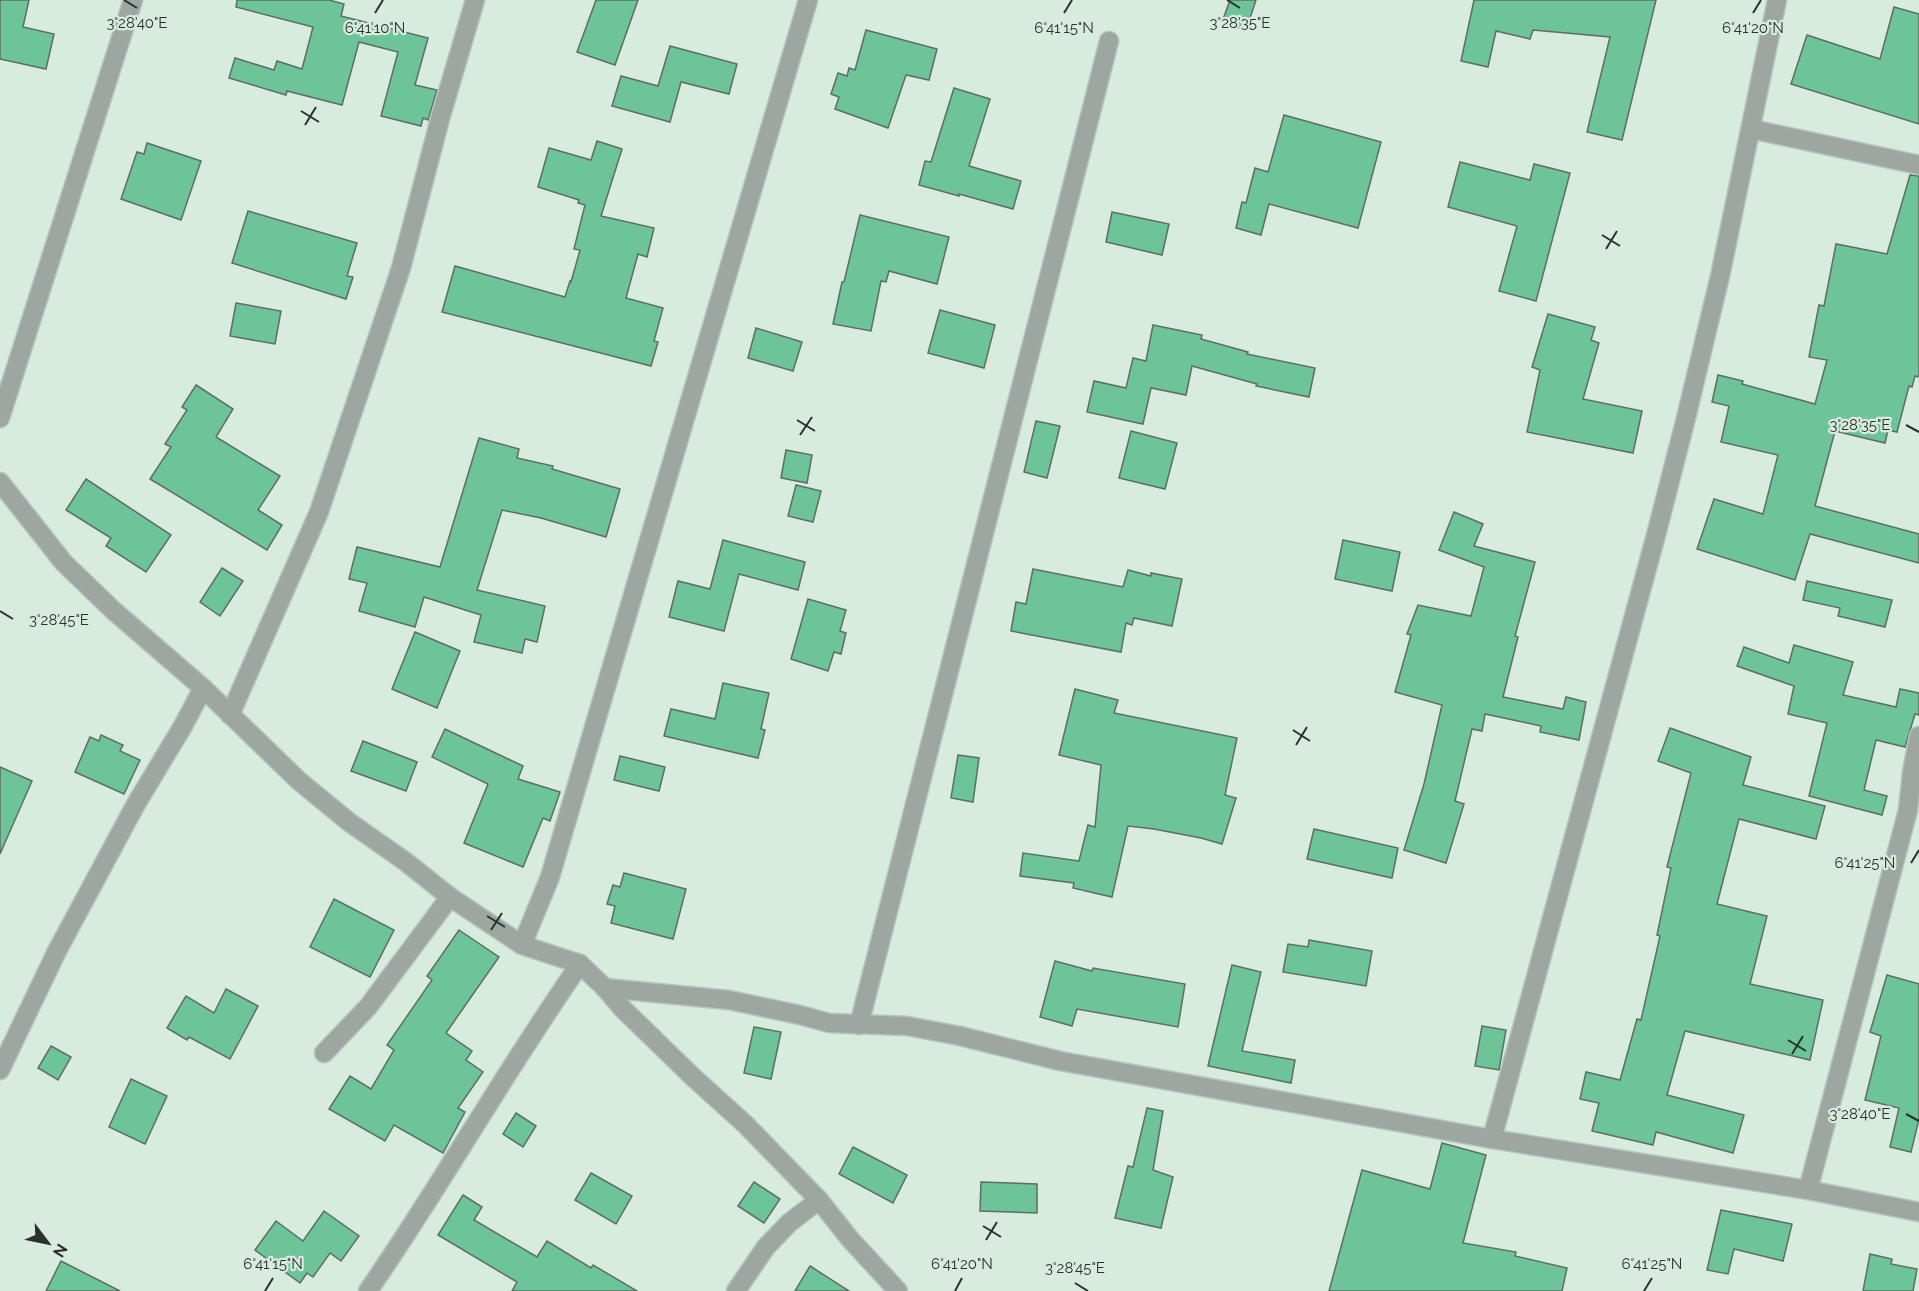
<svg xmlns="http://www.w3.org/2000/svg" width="1919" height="1291" font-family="Raleway,sans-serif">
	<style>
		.building { fill: #6cc498; stroke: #5d6e64; stroke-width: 1.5 }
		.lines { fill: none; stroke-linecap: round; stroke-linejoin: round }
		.street-casing { stroke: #b4c6bb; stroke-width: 21 }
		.street { stroke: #9ea6a1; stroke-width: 18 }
		.ticks { fill: none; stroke: #2a312d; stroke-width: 2 }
		.ticks-label { font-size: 15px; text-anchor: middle; fill: #2a312d; stroke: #d7ebdf; stroke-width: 4.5; stroke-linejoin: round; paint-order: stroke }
	</style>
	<rect width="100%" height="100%" fill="#d7ebdf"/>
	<g class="building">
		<path d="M0,0H29L23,27L54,34L46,69L0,59Z"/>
		<path d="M237,0H329L344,4L341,16L428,38L415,85L437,90L428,120L423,118L421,126L381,116L398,52L359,42L342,105L287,91L286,95L229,78L235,58L274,70L277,61L302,69L313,27L236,7Z"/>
		<path d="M596,0H638L615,65L577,52Z"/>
		<path d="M1230,0H1256L1246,30L1222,22Z"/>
		<path d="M1474,0H1656L1622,140L1587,132L1610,37L1533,30L1530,39L1496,31L1488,67L1461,61Z"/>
		<path d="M1894,7L1919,14V124L1791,84L1807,35L1880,59Z"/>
		<path d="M866,30L937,49L929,80L906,75L888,128L835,109L839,97L831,94L838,73L847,76L849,68L855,70Z"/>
		<path d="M670,46L737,64L729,94L681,82L670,122L612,106L621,76L658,86Z"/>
		<path d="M954,88L990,99L969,166L1021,181L1013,209L959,194V196L919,185L925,161L931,162Z"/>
		<path d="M1284,115L1381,142L1358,228L1269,204L1261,235L1236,228L1242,202L1246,203L1255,168L1268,172Z"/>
		<path d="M597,141L622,149L601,216L654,228L647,257L638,254L626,298L663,308L654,341L658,342L651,366L442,312L455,266L565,297L570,281L571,282L580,250L574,249L585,205L578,203L579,200L538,187L549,148L591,160Z"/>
		<path d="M147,143L201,161L181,220L121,199L137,152L144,154Z"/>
		<path d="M1460,162L1530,180L1534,164L1570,173L1536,301L1499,291L1517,226L1448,207Z"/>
		<path d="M1910,175L1919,176V377L1915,376L1912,387L1909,386L1897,432L1888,430L1885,443L1835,431L1815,506L1919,534V563L1810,534L1795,580L1697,549L1714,499L1763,514L1778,455L1721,442L1729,406L1712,402L1718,375L1743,381L1742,384L1815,404L1827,360L1809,357L1819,305L1824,306L1836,244L1887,254Z"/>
		<path d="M248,211L357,243L347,276L353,277L346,299L232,263Z"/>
		<path d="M1112,212L1169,224L1162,255L1106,242Z"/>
		<path d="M860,215L949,237L937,284L889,271L886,282L881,281L871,331L833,324L842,282H844Z"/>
		<path d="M236,303L281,311L275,344L230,336Z"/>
		<path d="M940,310L995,325L984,368L928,353Z"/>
		<path d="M1548,314L1595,327L1591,340L1599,343L1583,399L1642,411L1633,453L1527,432L1540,370L1532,367Z"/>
		<path d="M1153,325L1202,335L1201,339L1248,352L1247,354L1315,368L1309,397L1256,386L1257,384L1192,366L1186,395L1151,388L1143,424L1087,412L1094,381L1126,388L1133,358L1146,361Z"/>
		<path d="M756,328L802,342L793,371L748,358Z"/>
		<path d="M196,385L233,409L216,437L280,476L258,510L282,525L267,550L150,479L171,447L165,444L187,410L182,407Z"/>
		<path d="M1036,421L1060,426L1047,478L1024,472Z"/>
		<path d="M1131,431L1177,443L1165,489L1119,478Z"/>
		<path d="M479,438L519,449L517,458L553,466L552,469L620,489L606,537L541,518L502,510L477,590L545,606L537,642L525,639L522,653L474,642L481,615L424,597L415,627L359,611L367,583L349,579L357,547L440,567Z"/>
		<path d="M786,450L812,455L807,483L781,478Z"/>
		<path d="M86,479L171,535L146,572L106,546L111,538L66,510Z"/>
		<path d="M796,485L821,491L813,522L788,516Z"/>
		<path d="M1454,512L1483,524L1474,546L1535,562L1515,636L1518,637L1503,697L1563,709L1566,697L1586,702L1579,740L1540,732L1541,726L1485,714L1482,731L1472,729L1455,801L1464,804L1446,863L1404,850L1424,784L1442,705L1395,692L1411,635L1407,634L1418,605L1471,616L1484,567L1439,550Z"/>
		<path d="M723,540L805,562L798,590L739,574L724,631L669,617L678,581L710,589Z"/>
		<path d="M1343,540L1400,552L1392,591L1335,579Z"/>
		<path d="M222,568L243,581L220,616L200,602Z"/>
		<path d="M1033,569L1123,587L1128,570L1151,576V573L1182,579L1172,626L1134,618L1132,625L1126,623L1121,652L1011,631L1016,602L1026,604Z"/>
		<path d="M1807,581L1892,600L1885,627L1838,616L1840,608L1803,600Z"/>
		<path d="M808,599L846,610L840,631L846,633L841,654L834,652L828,671L791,659Z"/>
		<path d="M415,632L460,651L437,708L392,689Z"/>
		<path d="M1794,645L1853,662L1843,695L1896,707L1900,689L1919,693V715L1915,714L1905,747L1876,740L1864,790L1887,796L1882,815L1809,796L1827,723L1788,714L1794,686L1737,666L1744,647L1789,663Z"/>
		<path d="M723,683L769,693L761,729L765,730L758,758L664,736L671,709L715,719Z"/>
		<path d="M1075,689L1118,700L1114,713L1237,738L1225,795L1236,798L1222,844L1201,838L1154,829L1128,826L1112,897L1073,888L1074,883L1020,876L1023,853L1079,861L1088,825L1095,827L1101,765L1059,755Z"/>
		<path d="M1670,728L1751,757L1743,785L1825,806L1816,839L1739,819L1717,904L1767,916L1750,984L1823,1000L1810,1060L1685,1031L1667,1095L1744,1115L1733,1153L1656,1132L1653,1145L1592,1131L1599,1103L1580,1099L1586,1072L1620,1080L1637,1019L1641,1020L1660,936L1657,935L1671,868L1667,867L1691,773L1658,761Z"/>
		<path d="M445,729L523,766L518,779L560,792L550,821L543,818L523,867L464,843L488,784L432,757Z"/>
		<path d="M101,735L123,745L120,751L140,760L124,794L75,772L90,737L99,741Z"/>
		<path d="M363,741L417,762L406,791L351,771Z"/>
		<path d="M958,755L979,758L973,802L951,798Z"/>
		<path d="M620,756L665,767L659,791L614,780Z"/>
		<path d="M0,767L32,781L0,854Z"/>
		<path d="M1314,829L1398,848L1392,878L1307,859Z"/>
		<path d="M624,873L686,889L673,939L611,923L615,906L607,904L613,885L620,887Z"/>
		<path d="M334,899L394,930L370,977L310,947Z"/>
		<path d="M459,930L499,957L446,1033L472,1051L466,1060L483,1072L458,1108L465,1112L443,1153L394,1125L385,1141L329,1109L350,1076L371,1089L394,1050L387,1045L432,980L427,976Z"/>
		<path d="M1309,940L1372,951L1366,986L1283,972L1288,944L1308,947Z"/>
		<path d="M1055,961L1092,971L1093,968L1185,984L1178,1027L1077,1009L1072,1026L1040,1017Z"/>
		<path d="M1232,965L1261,972L1242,1051L1295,1060L1291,1083L1208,1066Z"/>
		<path d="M1887,975L1919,984V1119L1911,1152L1890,1147L1899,1108L1865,1100L1881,1036L1870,1032Z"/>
		<path d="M226,989L258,1006L230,1059L189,1037L187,1040L167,1028L186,996L214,1013Z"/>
		<path d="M1482,1026L1506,1030L1499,1070L1475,1066Z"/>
		<path d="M754,1027L781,1032L771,1079L744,1073Z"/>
		<path d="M51,1046L71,1057L58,1080L38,1068Z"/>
		<path d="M131,1079L167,1096L145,1144L109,1127Z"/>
		<path d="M1147,1108L1163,1111L1153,1170L1173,1177L1161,1228L1115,1218L1128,1166L1133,1167Z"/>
		<path d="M516,1113L536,1126L523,1147L503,1134Z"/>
		<path d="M1442,1143L1486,1155L1463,1243L1516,1252L1515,1256L1567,1268L1562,1291H1329L1362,1170L1430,1189Z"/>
		<path d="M853,1147L907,1175L893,1203L839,1174Z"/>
		<path d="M591,1173L632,1196L616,1224L575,1200Z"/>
		<path d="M754,1182L780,1199L764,1223L738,1206Z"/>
		<path d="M981,1182L1037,1184V1213L980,1211Z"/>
		<path d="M463,1195L482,1207L474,1220L537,1257L547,1241L591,1268L593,1265L637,1291H512L517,1282L438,1235Z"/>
		<path d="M1721,1210L1792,1224L1783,1261L1734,1249L1728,1274L1707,1270Z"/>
		<path d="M324,1211L359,1236L341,1261L330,1253L313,1277L307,1273L300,1283L255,1250L276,1221L303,1241Z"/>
		<path d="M1870,1254L1892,1259L1891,1264L1917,1269L1913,1291H1863Z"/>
		<path d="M61,1261L120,1291H46Z"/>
		<path d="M810,1266L849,1291H795Z"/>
	</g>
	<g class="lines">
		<g class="street-casing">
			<g id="street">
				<path d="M1751,129L1919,165"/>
				<path d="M0,418L133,0"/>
				<path d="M0,482L64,563L114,611L203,688L298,780L349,822L406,862L450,897L522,945L580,964L605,988L622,1008L694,1078L745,1124L819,1200L850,1239L898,1291"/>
				<path d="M230,715L319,512L401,268L440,119L475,0"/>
				<path d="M522,945L550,877L808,0"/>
				<path d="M605,988L729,1000L800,1015L829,1023L907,1026L960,1036L1060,1061L1492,1139L1808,1190L1919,1212"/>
				<path d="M859,1025L1109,41"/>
				<path d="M324,1053L368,1007L450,897"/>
				<path d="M0,1070L57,951L136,804L183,726L203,688"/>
				<path d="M1492,1139L1656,535L1686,418L1720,276L1777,0"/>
				<path d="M1808,1190L1908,810L1912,772L1919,736"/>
				<path d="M368,1291C442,1184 505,1071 580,964"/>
				<path d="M736,1291L766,1247L789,1223L819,1200"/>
			</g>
		</g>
		<use href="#street" class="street"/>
	</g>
	<path class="ticks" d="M124,0L137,8M1227,0L1240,8M375,13L383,0M1064,13L1072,0M1753,13L1761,0M301,111L319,122M305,125L316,107M1602,235L1620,246M1606,249L1617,231M797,420L815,431M1906,425L1919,432M800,435L812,417M0,611L13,619M1293,730L1310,741M1296,745L1307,727M1911,863L1919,850M487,916L505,927M491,930L502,913M1788,1040L1806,1051M1792,1054L1803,1036M1906,1114L1919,1121M983,1226L1001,1237M986,1240L997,1222M1075,1283L1088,1291M265,1291L273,1278M955,1291L962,1278M1644,1291L1652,1278"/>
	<g class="ticks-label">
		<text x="137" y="28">3°28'40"E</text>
		<text x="1240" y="28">3°28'35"E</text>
		<text x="375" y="33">6°41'10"N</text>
		<text x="1064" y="33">6°41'15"N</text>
		<text x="1753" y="33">6°41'20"N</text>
		<text x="1860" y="430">3°28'35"E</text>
		<text x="59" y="625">3°28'45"E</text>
		<text x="1865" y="868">6°41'25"N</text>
		<text x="1860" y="1119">3°28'40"E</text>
		<text x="273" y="1269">6°41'15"N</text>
		<text x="962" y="1269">6°41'20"N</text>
		<text x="1652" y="1269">6°41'25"N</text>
		<text x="1075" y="1273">3°28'45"E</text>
	</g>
	<g transform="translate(48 1243) rotate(122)" stroke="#d7ebdf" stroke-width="4.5" paint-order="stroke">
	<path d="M0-4.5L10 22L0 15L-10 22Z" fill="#2a312d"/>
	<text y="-9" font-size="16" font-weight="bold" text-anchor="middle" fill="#2a312d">N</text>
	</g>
</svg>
